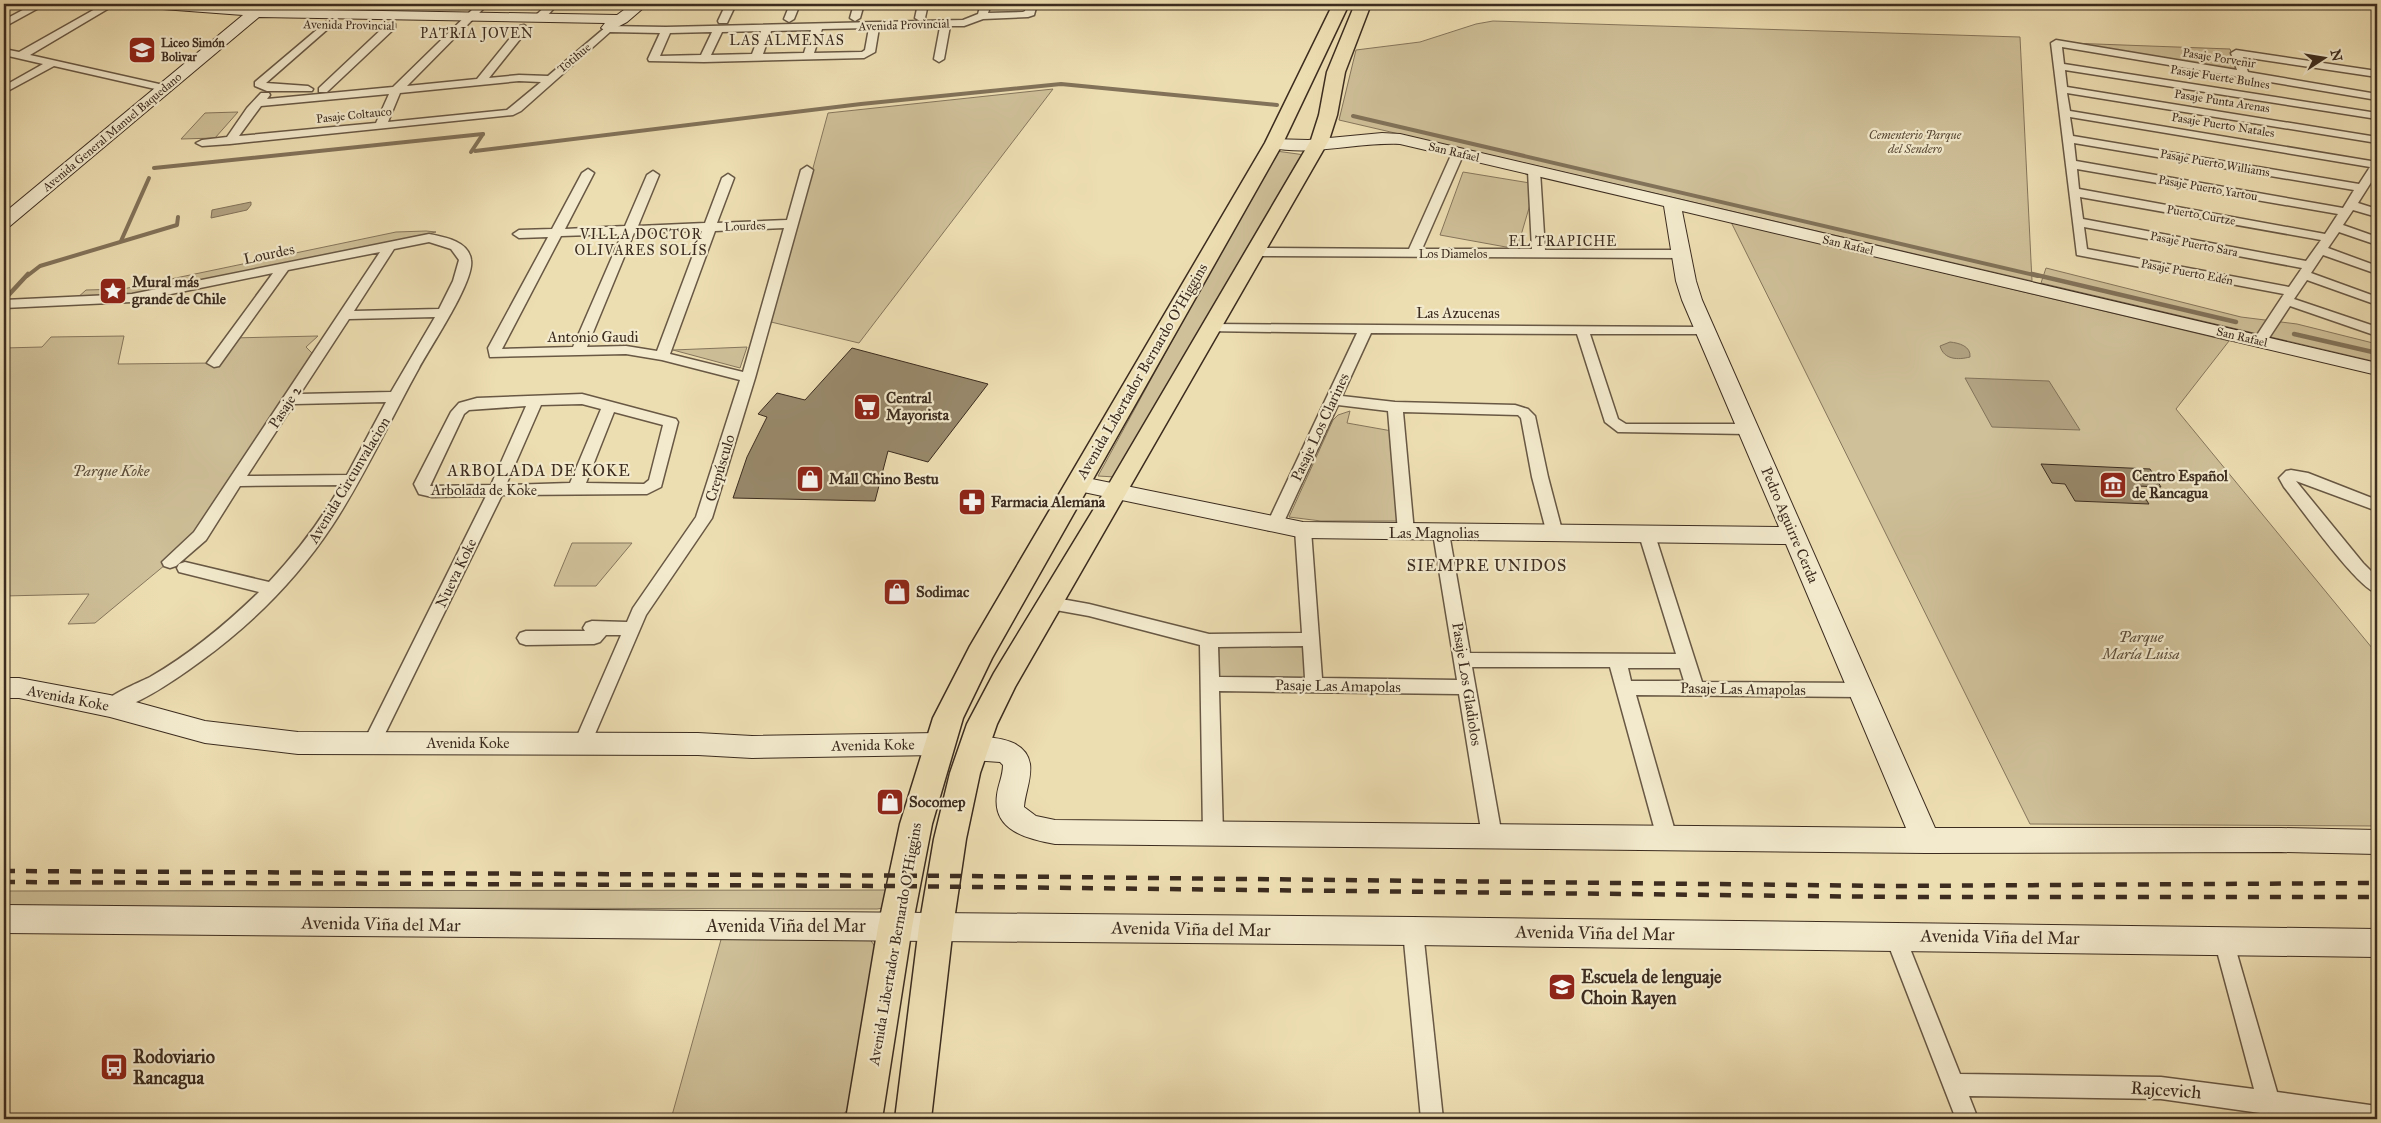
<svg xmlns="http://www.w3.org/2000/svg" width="2381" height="1123" font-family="'IM FELL Great Primer',serif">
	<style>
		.green { fill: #cfc099; stroke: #86765c }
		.water { fill: #b1a180; stroke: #827259 }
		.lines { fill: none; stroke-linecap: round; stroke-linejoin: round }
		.stream-far1 { stroke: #827259; stroke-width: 4 }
		.stream { stroke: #827259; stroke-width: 4.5 }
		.building { fill: #98896b; stroke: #3c2c1f }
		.street-casing { stroke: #685844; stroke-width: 3 }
		.secondary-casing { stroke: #3c2c1f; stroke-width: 2 }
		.primary-casing { stroke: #3c2c1f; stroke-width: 3 }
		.street { fill: #f3eacd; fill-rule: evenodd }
		.secondary { fill: #f3eacd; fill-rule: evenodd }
		.primary { fill: #eddeb2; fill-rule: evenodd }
		.rail { stroke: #3c2c1f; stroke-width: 4.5; stroke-dasharray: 11 11; stroke-linecap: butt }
		.labels { text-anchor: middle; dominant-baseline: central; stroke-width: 4.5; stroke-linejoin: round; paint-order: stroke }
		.far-street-label { font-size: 12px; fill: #3c2c1f; stroke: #f3eacd }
		.far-poi-label { font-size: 12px; font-weight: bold; fill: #3c2c1f; stroke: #f3eacd; text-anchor: start }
		.far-park-label { font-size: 12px; font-style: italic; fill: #594a37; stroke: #f3eacd }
		.far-neighbourhood-label { font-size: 14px; letter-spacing: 1px; fill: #3c2c1f; stroke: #f3eacd }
		.street-label { font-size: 15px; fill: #3c2c1f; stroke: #f3eacd }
		.poi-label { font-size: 15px; font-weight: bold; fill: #3c2c1f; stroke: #f3eacd; text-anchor: start }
		.park-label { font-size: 15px; font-style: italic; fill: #594a37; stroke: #f3eacd }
		.neighbourhood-label { font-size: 16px; letter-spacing: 1px; fill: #3c2c1f; stroke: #f3eacd }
		.near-street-label { font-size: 18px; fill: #3c2c1f; stroke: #f3eacd }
		.near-poi-label { font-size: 18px; font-weight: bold; fill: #3c2c1f; stroke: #f3eacd; text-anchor: start }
	</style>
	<rect width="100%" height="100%" fill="#eddeb2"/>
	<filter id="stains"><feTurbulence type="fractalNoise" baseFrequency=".004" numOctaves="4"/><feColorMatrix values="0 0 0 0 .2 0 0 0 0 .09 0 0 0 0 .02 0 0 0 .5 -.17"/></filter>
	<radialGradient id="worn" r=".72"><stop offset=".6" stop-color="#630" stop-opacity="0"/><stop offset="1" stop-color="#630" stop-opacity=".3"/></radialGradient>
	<g class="green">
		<path d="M1493,21L2020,37L2032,281L1339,120L1356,50L1420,42L1476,24Z"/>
		<path d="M2069,43L2230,49L2238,71Z"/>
		<path d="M1053,89L859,343L771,322L828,113Z"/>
		<path d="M238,112L215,138L181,139L205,113Z"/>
		<path d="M1276,151L1305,155L1115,477L1098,476Z"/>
		<path d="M1463,172L1536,184L1517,249L1440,235Z"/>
		<path d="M1731,222L2229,341L2176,409L2377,654V826L2030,824Z"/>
		<path d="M426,231L436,232L166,289L130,296L76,299L86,290L123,289L396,232Z"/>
		<path d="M2046,268L2241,317L2297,324L2377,344V362L2041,283Z"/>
		<path d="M124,336L118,364L214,363L232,338L318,336L306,347L317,358L200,536L95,623L68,624L89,594L4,596V348L42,347L51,337Z"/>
		<path d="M747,347L740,368L673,350Z"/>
		<path d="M1350,411L1347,423L1392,431L1398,521H1321L1289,517L1333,420L1338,415Z"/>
		<path d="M572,543H632L596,586H554Z"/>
		<path d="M1306,644L1308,679L1219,678V646Z"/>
		<path d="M897,890L884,908L877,909L4,907V891Z"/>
		<path d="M867,935L876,948L848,1109L842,1116L835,1119H671L722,936Z"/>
	</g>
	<g class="water">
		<path d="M251,202V205L247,210L211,218L212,210Z"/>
		<path d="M1950,342C1959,343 1971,346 1970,357C1958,360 1944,360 1940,346Z"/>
		<path d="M1965,378L2049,381L2080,430L1992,427Z"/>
	</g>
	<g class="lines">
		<g class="stream-far1">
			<path d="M1353,116L2038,276"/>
			<path d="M475,151L861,104L1061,84L1277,105"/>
			<path d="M471,152L483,134"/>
			<path d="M154,168L483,134"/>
			<path d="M121,241L149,178"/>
			<path d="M27,276L40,266L177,225L178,217"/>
		</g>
		<g class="stream">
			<path d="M2032,274L2236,322"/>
			<path d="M4,300L28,274"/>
			<path d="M2294,334L2377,353"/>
		</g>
	</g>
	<g class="building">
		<path d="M852,348L988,384L928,462L888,451L875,501L733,498L747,457L767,417L758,414L777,393L805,400Z"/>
		<path d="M2041,464L2150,469L2161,487L2137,486L2149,504L2075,501L2065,484L2052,483Z"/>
	</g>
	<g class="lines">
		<g class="street-casing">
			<g id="street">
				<path d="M34,4H46L4,27V20Z"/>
				<path d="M104,4H116L30,55L168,86V90L164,91L54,66L4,93V86L43,64L4,55V49L19,52Z"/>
				<path d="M350,4H361L353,9L348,6Z"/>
				<path d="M478,4H488L407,86L477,79L520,26L524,25L529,28L489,78L519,75L548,76L607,26L666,27L963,20L978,14L981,4H991L988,13L1023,12L1025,11L1027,4H1037L1034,15L1028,17L983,19L964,26H950L944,59L939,62L934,59L940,27L879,28L875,52L864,58L704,62L649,61L648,59L660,33L610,32L521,111L513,115L230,144L202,146L196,143L202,140L227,137L247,108L261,93H269L270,95L267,99L393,87ZM869,28L865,50L862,52L814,53L822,29ZM811,30L804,53L763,54L771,31ZM761,31L752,54L711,55L722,32ZM712,32L701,55L660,56L670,33ZM519,81L541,82L507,110L388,122L400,93ZM389,94L376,123L239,136L261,106Z"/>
				<path d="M548,4H558L544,19H536V15Z"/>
				<path d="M726,4H736L727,23H719L718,21Z"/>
				<path d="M790,4H800L794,19L789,22L784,19Z"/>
				<path d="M854,4H864L860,18L855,21L850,18Z"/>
				<path d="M918,4H928L925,18L920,21L915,18Z"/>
				<path d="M326,22L331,25L330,27L266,83L308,86L313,89L312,91H267L255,86V82Z"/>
				<path d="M391,23L395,24V28L327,92H319V88L387,24Z"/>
				<path d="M2056,40L2237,70L2231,53L2236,50L2377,71V77L2243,57L2248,72L2377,94V100L2062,47L2064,64L2377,113V119L2065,70L2067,87L2377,137V143L2067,93L2070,111L2377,162V173L2358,203L2377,209V217L2353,210L2343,225L2377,237V245L2339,232L2328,248L2377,266V274L2323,255L2311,273L2377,297V305L2307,280L2294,299L2377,327V336L2290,306L2265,344H2255L2253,341L2284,294L2077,255L2051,43ZM2070,117L2370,167L2359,184L2073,136ZM2074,143L2354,190L2343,208L2076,161ZM2077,169L2338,214L2325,234L2079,189ZM2080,197L2321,240L2306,261L2083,219ZM2084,227L2302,268L2289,287L2087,249Z"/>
				<path d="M1458,150L1464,153L1422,249H1532L1528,171L1534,167L1540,171L1545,250H1681L1687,254L1681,258L1255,256L1249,252L1255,248L1409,249L1452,153Z"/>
				<path d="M807,166L813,170L755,378L712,518L646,615L589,748L583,751L577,748L574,743L621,635H606L600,642L594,644L526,645L520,643L517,638L520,633L526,631H585L583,628L586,623L592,621L627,622L633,608L696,517L740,380L662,360L626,354L490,357L488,348L548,237L519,238L513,234L519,230L552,229L582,173L588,169L594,173L565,229L625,226L647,175L653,171L659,175L638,226L705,223L722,178L728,174L734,178L717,223L787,220L801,170ZM784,228L743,372L670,354L715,231ZM702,231L657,351L626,346L587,347L634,233ZM622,234L573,347L502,349L561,236Z"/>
				<path d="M429,234C444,237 469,241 471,260C475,281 430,347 419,368C390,420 365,476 332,526C297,579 252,624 201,661C174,681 143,702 110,713L104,711L101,706C106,696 138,683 150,677C190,654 226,624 259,592L179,572L177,568L179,564L185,562L269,582C297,552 321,521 341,485L240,486L206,540L176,566L170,568L164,566L162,562L194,532L380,252L288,270L219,366L214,367L207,363L273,273L132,302L4,308V300L132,294ZM429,242L451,249L459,260L453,281L439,309L354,311L394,249ZM435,317L391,392L300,394L349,319ZM386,402L347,475L247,476L294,404Z"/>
				<path d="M1210,324L1705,327L1710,328L1712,331L1710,334H1590L1618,419L1626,424H1748L1753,426L1755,429L1753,432L1748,434L1618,432L1605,422L1577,334L1371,333L1342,396L1395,402L1515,405L1528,409L1535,416L1548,477L1563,534L1561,538L1555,540L1549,538L1547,534L1532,477L1521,418L1518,415L1403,412L1414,532L1412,536L1406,538L1400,536L1398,532L1388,411L1338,405L1282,526L1280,530H1268L1266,526L1357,333L1205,331L1203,328Z"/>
				<path d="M582,394L676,419L678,422L661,487L647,494L502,495L378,748L372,751L366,748L363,743L486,496L432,497L419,494L414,484L451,412L459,403L477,398ZM582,404L601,409L570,483L506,485L541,405ZM526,406L491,485L430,486L464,414L469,410ZM614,412L663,425L649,480L644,484L586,483Z"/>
				<path d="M2291,470L2308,473L2377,500V511L2296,481L2363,563L2377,577V593C2357,588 2300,507 2284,487L2279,478L2286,471Z"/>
				<path d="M1303,524L1309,526L1311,530L1322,678L1457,680L1433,533L1435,529L1441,527L1447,529L1449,533L1470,653L1676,654L1639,535L1641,531L1647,529L1653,531L1655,535L1702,682L1861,683L1867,685L1870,690L1867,695L1861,697L1636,695L1677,838L1674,844L1667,847L1660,844L1657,838L1610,667H1472L1502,836L1499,842L1492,844L1485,842L1482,836L1459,694L1219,691L1223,834L1220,840L1213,842L1206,840L1203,834L1200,645L1089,616L1050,609L1044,607L1042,603L1044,599L1050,597L1089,604L1209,634L1302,633L1295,530L1297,526ZM1303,646L1305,678L1219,677L1218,647ZM1628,668H1680L1684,681H1631Z"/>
				<path d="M1413,922L1420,924L1423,931L1443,1119H1421L1403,931L1406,924Z"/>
				<path d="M1895,926L1902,929L1905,936L1960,1074L2161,1077L2254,1089L2214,940L2217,933L2224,930L2231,933L2277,1092L2377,1106V1119H2310L2283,1116L2284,1119H2262L2260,1113L2161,1099L1969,1096L1978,1119H1956L1885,936L1888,929Z"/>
			</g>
		</g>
		<g class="secondary-casing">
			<g id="secondary">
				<path d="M142,4H203L253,7L261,4L269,9L617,15L632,4H648L627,22L608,32L601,28L605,23L259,17L10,226L4,227V213L243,15L149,8Z"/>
				<path d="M1382,133L1400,134L2377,363V375L1682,211L1696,281L1702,300L1935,828H2281L2377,830V854L2281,852L1926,853L1055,844C1028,839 992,831 997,795C998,785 1003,776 1003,765L1000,762L972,760L962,757L959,749L962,741C983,734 1026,736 1030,764C1032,778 1025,793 1024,807L1036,816L1055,820L1906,828L1786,544L1303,538L1069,489L1066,484L1069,479L1077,476L1303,522L1779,527L1682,300L1676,281L1664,206L1400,144C1357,142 1311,157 1268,147L1266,143L1268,139L1308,140Z"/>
				<path d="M4,678H19L110,695L205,721L298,732L698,733L752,736L938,733L947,736L951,744L947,752L938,755L752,758L698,755L298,754L205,743L110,717L19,698H4Z"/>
				<path d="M4,905L1413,917L2377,929V957L1413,945L4,933Z"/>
			</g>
		</g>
		<g class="primary-casing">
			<g id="primary">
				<path d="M1333,4H1349L1283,143L992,658L963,718L932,824L912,927L882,1119H846L878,927L900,824L933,718L970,646L1265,143Z"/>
				<path d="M1355,4H1371L1345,72L1337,115L1329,140L1015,687L997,724L980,773L966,839L953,927L931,1119H895L919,927L934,839L950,773L967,724L994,673L1106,489L1311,140L1319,115L1327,72Z"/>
			</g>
		</g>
		<use href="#street" class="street"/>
		<use href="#secondary" class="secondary"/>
		<use href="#primary" class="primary"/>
		<g class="rail">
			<path d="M4,871L970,876L1894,886L2377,883"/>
			<path d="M4,882L890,886L1898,897H2377"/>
		</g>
	</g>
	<defs>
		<g id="school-square" transform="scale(1.4375)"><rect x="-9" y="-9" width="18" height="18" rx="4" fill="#8f2418" stroke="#f3eacd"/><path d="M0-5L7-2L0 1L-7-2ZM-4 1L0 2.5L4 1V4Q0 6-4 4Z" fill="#fff"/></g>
		<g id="sight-square" transform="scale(1.4375)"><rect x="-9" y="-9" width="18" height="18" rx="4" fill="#8f2418" stroke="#f3eacd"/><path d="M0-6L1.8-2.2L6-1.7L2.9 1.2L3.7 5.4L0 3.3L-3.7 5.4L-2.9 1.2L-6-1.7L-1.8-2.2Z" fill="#fff"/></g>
		<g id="supermarket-square" transform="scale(1.4375)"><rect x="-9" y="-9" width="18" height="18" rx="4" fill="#8f2418" stroke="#f3eacd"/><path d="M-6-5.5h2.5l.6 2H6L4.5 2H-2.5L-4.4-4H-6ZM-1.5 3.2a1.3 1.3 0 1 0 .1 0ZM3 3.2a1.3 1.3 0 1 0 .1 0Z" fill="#fff"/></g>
		<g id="shop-square" transform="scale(1.4375)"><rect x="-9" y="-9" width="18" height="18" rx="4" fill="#8f2418" stroke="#f3eacd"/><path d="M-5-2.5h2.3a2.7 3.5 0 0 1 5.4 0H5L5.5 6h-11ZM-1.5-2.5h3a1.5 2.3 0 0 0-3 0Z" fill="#fff"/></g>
		<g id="museum-square" transform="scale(1.4375)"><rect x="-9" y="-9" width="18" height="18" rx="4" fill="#8f2418" stroke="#f3eacd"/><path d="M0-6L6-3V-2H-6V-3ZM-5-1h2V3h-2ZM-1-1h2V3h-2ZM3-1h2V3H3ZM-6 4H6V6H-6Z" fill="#fff"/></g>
		<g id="pharmacy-square" transform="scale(1.4375)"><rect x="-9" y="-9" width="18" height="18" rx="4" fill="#8f2418" stroke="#f3eacd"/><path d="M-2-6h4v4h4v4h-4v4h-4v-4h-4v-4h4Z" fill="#fff"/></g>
		<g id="bus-square" transform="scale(1.4375)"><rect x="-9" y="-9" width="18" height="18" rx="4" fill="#8f2418" stroke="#f3eacd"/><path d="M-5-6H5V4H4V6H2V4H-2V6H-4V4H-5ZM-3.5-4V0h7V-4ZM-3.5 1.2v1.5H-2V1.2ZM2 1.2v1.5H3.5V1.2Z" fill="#fff"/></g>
	</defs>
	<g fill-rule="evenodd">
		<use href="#school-square" x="142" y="50"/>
		<use href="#sight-square" x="113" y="291"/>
		<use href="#supermarket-square" x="867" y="407"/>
		<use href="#shop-square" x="810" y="479"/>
		<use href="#museum-square" x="2113" y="485"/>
		<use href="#pharmacy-square" x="972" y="502"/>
		<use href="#shop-square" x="897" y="592"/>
		<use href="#shop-square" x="890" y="802"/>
		<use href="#school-square" x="1562" y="987"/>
		<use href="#bus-square" x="114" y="1067"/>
	</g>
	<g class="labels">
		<g class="far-street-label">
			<text transform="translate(349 25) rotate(1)">Avenida Provincial</text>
			<text transform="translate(904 25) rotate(-2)">Avenida Provincial</text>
			<text transform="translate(574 58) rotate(-40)">Totihue</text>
			<text transform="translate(2219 58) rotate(9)">Pasaje Porvenir</text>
			<text transform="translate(2220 77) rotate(9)">Pasaje Fuerte Bulnes</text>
			<text transform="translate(2222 101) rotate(9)">Pasaje Punta Arenas</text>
			<text transform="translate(354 115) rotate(-6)">Pasaje Coltauco</text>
			<text transform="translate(2223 125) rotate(9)">Pasaje Puerto Natales</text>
			<text transform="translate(112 132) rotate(-40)">Avenida General Manuel Baquedano</text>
			<text transform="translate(1454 152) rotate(13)">San Rafael</text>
			<text transform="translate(2215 163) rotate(10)">Pasaje Puerto Williams</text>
			<text transform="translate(2208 188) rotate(10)">Pasaje Puerto Yartou</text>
			<text transform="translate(2201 215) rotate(10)">Puerto Curtze</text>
			<text transform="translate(745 226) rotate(-2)">Lourdes</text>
			<text transform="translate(2194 244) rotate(11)">Pasaje Puerto Sara</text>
			<text transform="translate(1848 245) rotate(13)">San Rafael</text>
			<text x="1453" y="254">Los Diamelos</text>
			<text transform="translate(2187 272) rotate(11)">Pasaje Puerto Edén</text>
			<text transform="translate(2242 337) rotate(13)">San Rafael</text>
		</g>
		<g class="far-poi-label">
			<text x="161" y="43">Liceo Simón<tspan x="161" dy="14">Bolivar</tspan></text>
		</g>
		<g class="far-park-label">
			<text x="1915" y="135">Cementerio Parque<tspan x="1915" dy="14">del Sendero</tspan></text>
		</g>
		<g class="far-neighbourhood-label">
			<text x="477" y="33">PATRIA JOVEN</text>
			<text x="787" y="40">LAS ALMENAS</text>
			<text x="641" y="234">VILLA DOCTOR<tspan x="641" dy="16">OLIVARES SOLÍS</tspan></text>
			<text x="1563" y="241">EL TRAPICHE</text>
		</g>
		<g class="street-label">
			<text transform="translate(269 254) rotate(-12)">Lourdes</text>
			<text x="1458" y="313">Las Azucenas</text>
			<text x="593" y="337">Antonio Gaudi</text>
			<text transform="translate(1142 371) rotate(-60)">Avenida Libertador Bernardo O'Higgins</text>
			<text transform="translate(285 407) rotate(-57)">Pasaje 2</text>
			<text transform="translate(1320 427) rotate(-65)">Pasaje Los Clarines</text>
			<text transform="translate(720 468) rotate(-73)">Crepúsculo</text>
			<text transform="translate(349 480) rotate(-59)">Avenida Circunvalacion</text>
			<text x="484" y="490">Arbolada de Koke</text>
			<text transform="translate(1790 525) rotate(67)">Pedro Aguirre Cerda</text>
			<text x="1434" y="533">Las Magnolias</text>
			<text transform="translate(456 573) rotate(-64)">Nueva Koke</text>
			<text transform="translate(1467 684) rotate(81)">Pasaje Los Gladiolos</text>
			<text transform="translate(1338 686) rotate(1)">Pasaje Las Amapolas</text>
			<text transform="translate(1743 689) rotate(1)">Pasaje Las Amapolas</text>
			<text transform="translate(68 698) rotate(11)">Avenida Koke</text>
			<text x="468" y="743">Avenida Koke</text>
			<text transform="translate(873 745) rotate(-1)">Avenida Koke</text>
			<text transform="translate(895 944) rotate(-80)">Avenida Libertador Bernardo O'Higgins</text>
		</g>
		<g class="poi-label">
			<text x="132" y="282">Mural más<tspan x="132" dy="17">grande de Chile</tspan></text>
			<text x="886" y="398">Central<tspan x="886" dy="17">Mayorista</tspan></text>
			<text x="2132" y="476">Centro Español<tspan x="2132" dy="17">de Rancagua</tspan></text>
			<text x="829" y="479">Mall Chino Bestu</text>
			<text x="991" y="502">Farmacia Alemana</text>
			<text x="916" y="592">Sodimac</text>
			<text x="909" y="802">Socomep</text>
		</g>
		<g class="park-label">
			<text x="111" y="471">Parque Koke</text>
			<text x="2141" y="637">Parque<tspan x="2141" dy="17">María Luisa</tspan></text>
		</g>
		<g class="neighbourhood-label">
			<text x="539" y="470">ARBOLADA DE KOKE</text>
			<text x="1487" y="565">SIEMPRE UNIDOS</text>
		</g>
		<g class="near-street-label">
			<text transform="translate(381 924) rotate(1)">Avenida Viña del Mar</text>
			<text x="786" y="926">Avenida Viña del Mar</text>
			<text transform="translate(1191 929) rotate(1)">Avenida Viña del Mar</text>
			<text transform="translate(1595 933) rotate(1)">Avenida Viña del Mar</text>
			<text transform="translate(2000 937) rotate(1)">Avenida Viña del Mar</text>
			<text transform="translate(2166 1090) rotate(4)">Rajcevich</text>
		</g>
		<g class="near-poi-label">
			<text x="1581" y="977">Escuela de lenguaje<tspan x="1581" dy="21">Choin Rayen</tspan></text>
			<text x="133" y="1057">Rodoviario<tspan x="133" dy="21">Rancagua</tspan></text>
		</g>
	</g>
	<rect width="2381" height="1123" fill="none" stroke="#eddeb2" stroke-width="20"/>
	<rect x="5" y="5" width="2371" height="1113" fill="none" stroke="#3c2c1f" stroke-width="2.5"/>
	<rect x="10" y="10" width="2361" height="1103" fill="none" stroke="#3c2c1f"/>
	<g transform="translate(2324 58) rotate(78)" stroke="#f3eacd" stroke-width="4" paint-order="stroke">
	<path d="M0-4L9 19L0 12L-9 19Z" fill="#3c2c1f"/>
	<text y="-8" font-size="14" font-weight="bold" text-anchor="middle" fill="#3c2c1f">N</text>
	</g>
	<rect width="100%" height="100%" filter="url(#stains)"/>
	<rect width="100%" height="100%" fill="url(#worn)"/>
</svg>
